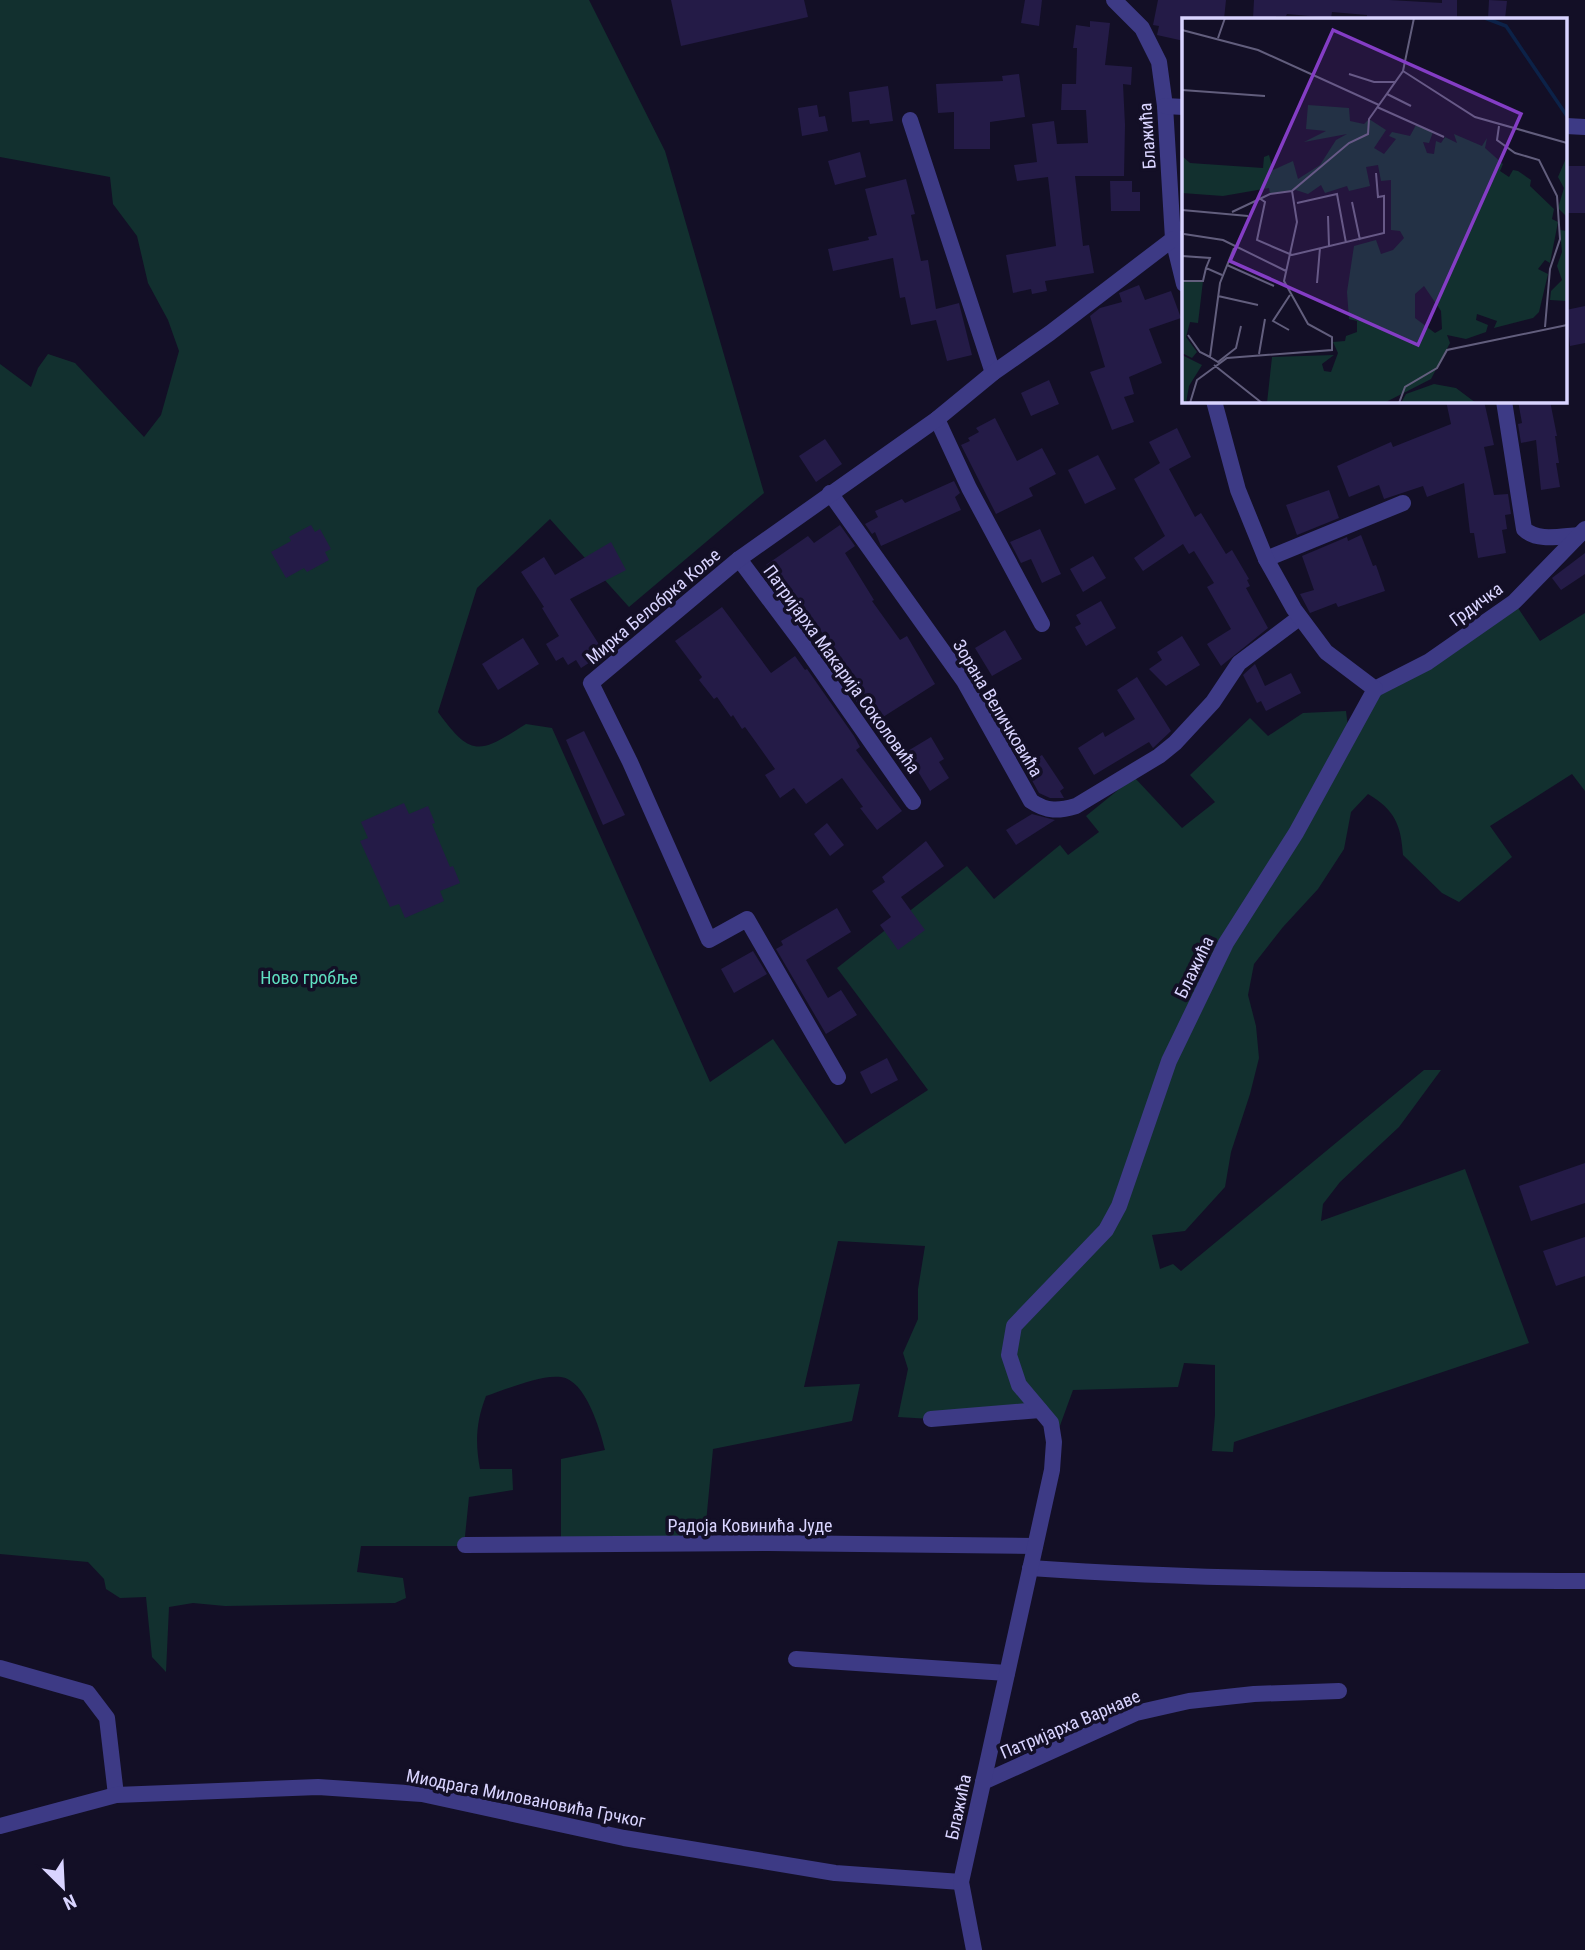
<svg xmlns="http://www.w3.org/2000/svg" width="1585" height="1950" font-family="'Roboto Condensed',sans-serif">
	<style>
		.green { fill: #12302f }
		.building { fill: #241b47 }
		.lines { fill: none; stroke-linecap: round; stroke-linejoin: round }
		.minor { stroke: #3d3a85; stroke-width: 16 }
		.labels { text-anchor: middle; dominant-baseline: central; stroke-width: 7; stroke-linejoin: round; paint-order: stroke }
		.street-label { font-size: 18px; fill: #d9d4ff; stroke: #130f26 }
		.park-label { font-size: 18px; fill: #5fe0c0; stroke: #130f26 }
		.inset-river { fill: none; stroke: #0c2248; stroke-width: 3.5 }
		.inset-road { fill: none; stroke: #625e7d; stroke-width: 2 }
		.view { fill: #843dc5; fill-opacity: 0.15; stroke: #843dc5; stroke-width: 3.5 }
		.inset-edge { fill: none; stroke: #d9d4ff; stroke-width: 3.5 }
	</style>
	<rect width="100%" height="100%" fill="#130f26"/>
	<path class="green" d="M0,0H589L665,151L764,493L629,607L550,519L477,588L438,712C472,759 480,753 526,724L552,728L710,1082L773,1039L845,1144L928,1090L837,968L967,866L994,899L1060,845L1068,855L1099,832L1086,816L1134,777L1182,828L1215,802L1190,775L1250,718L1268,736L1303,713L1346,711L1349,736L1375,689L1514,602L1540,641L1585,613V791L1572,774L1490,826L1512,857L1459,902L1442,893L1403,855C1401,825 1395,810 1368,794L1351,812L1344,849L1318,889L1283,927L1254,964L1248,995L1256,1026L1259,1058L1250,1094L1231,1152L1225,1187L1185,1231L1152,1235L1160,1269L1173,1264L1181,1271L1424,1070H1441L1399,1127L1340,1182L1323,1204L1321,1221L1465,1169L1529,1343L1234,1442L1233,1452L1212,1451L1215,1415V1365L1184,1363L1178,1387L1073,1390L1054,1442L1040,1410L931,1419L898,1417L908,1369L903,1353L918,1319V1289L925,1246L838,1241L804,1387L860,1384L852,1421L713,1449L704,1544L561,1545V1459L605,1450C600,1430 586,1380 561,1377C540,1374 506,1390 486,1396C476,1422 475,1442 480,1469H512L513,1490L469,1497L464,1546H361L357,1572L403,1578L406,1598L395,1603L225,1606L193,1603L169,1607L166,1672L152,1657L146,1597L120,1598L106,1589L104,1579L88,1562L0,1554V364L31,387L38,368L48,354L75,363L144,437L161,415L179,351L168,320L148,283L137,236L113,204L110,177L0,157Z"/>
	<g class="building">
		<path d="M671,0H804L808,17L681,46Z"/>
		<path d="M1025,0H1042L1039,26L1021,23Z"/>
		<path d="M1158,0H1226L1224,19H1184V41L1157,35L1159,26L1153,25Z"/>
		<path d="M1254,0H1389L1442,3V0H1457V19H1367V15L1332,12L1331,18L1287,14L1286,16H1276V19H1253Z"/>
		<path d="M1489,0L1507,1L1505,19H1488Z"/>
		<path d="M1090,21L1110,23L1105,65L1132,67L1131,85L1123,84L1125,125L1124,176H1075L1083,246L1089,245L1094,273L1045,281L1047,291L1032,294L1031,289L1013,293L1006,255L1056,246L1048,177L1017,181L1014,165L1037,162L1032,124L1054,121L1057,144L1088,143L1086,110H1061L1062,84H1076L1077,48H1073L1076,25L1090,27Z"/>
		<path d="M1019,74L1025,117L990,122V149H954V112L938,113L936,84L1003,81L1002,76Z"/>
		<path d="M888,86L893,121L870,124L869,120L852,122L849,92Z"/>
		<path d="M817,105L819,117L825,116L828,131L802,136L798,108Z"/>
		<path d="M860,152L866,177L835,185L828,161Z"/>
		<rect x="1566" y="166" width="19" height="47"/>
		<path d="M906,179L915,214L911,215L921,261L928,260L936,309L959,303L972,355L947,361L936,320L911,325L905,297L900,298L893,258L833,271L828,249L869,240L868,237L877,235L865,189Z"/>
		<path d="M1110,181H1132V192H1140V211H1111Z"/>
		<path d="M1139,285L1145,300L1171,291L1181,318L1149,329L1162,363L1129,377L1134,394L1124,397L1134,422L1112,430L1090,372L1105,367L1090,316L1100,308L1122,302L1119,293Z"/>
		<path d="M1585,306V343L1570,346L1566,310Z"/>
		<path d="M1049,380L1059,404L1031,416L1021,393Z"/>
		<path d="M1446,401H1484L1494,445L1484,447L1494,495L1508,494L1511,514L1505,515L1507,529L1502,530L1506,553L1478,558L1474,533H1470L1464,483L1427,497L1423,486L1384,499L1379,485L1349,497L1337,466L1391,442L1393,447L1451,424Z"/>
		<path d="M1518,401H1550L1557,436H1555L1559,463H1556L1560,487L1541,490L1536,440L1521,443L1518,424L1522,423Z"/>
		<path d="M995,418L1017,461L1042,448L1056,474L1029,488L1033,496L996,514L961,445L970,441L968,438L979,432L976,428Z"/>
		<path d="M1177,428L1191,457L1169,469L1195,517L1201,513L1226,554L1232,550L1249,579L1247,580L1250,586L1246,588L1268,628L1221,666L1207,644L1231,629L1207,587L1214,583L1194,551L1189,554L1183,544L1143,571L1134,558L1165,536L1134,479L1160,463L1149,442Z"/>
		<path d="M825,439L842,464L816,482L799,456Z"/>
		<path d="M1098,455L1116,489L1085,504L1068,470Z"/>
		<path d="M954,481L960,493L955,497L961,510L881,546L875,532L872,534L865,524L878,517L875,511L902,499L905,503Z"/>
		<path d="M1329,490L1339,518L1297,535L1286,505Z"/>
		<path d="M311,525L315,532L320,529L331,549L325,552L329,560L307,572L304,568L286,578L271,552L291,541L289,537Z"/>
		<path d="M840,525L855,546L845,553L874,600L872,601L900,640L907,636L935,684L872,724L837,674L840,672L828,654L835,650L809,615L804,619L766,565L808,536L814,543Z"/>
		<path d="M1040,529L1061,574L1042,583L1031,559L1021,563L1010,542Z"/>
		<path d="M1361,535L1373,566L1376,565L1385,591L1338,607L1336,603L1310,613L1300,594L1314,590L1302,556L1347,537L1348,541Z"/>
		<path d="M611,542L626,570L570,599L600,646L591,652L595,659L581,668L576,660L568,665L563,657L556,661L546,644L559,636L542,608L544,607L521,572L544,557L555,575Z"/>
		<path d="M1585,553V574L1561,590L1552,578Z"/>
		<path d="M1093,556L1106,578L1083,592L1070,569Z"/>
		<path d="M1101,601L1116,628L1086,646L1075,627L1081,624L1076,615Z"/>
		<path d="M722,607L771,673L795,656L805,670L807,669L854,736L860,747L856,750L902,811L877,830L860,808L863,807L842,778L806,804L794,788L780,798L765,775L775,769L745,727L742,729L733,715L731,717L717,697L714,699L699,680L702,677L675,641Z"/>
		<path d="M1005,630L1022,659L992,676L975,648Z"/>
		<path d="M1182,636L1200,665L1166,686L1149,669L1162,660L1157,652Z"/>
		<path d="M523,638L539,664L498,690L482,664Z"/>
		<path d="M1255,664L1265,686L1291,673L1301,693L1266,711L1261,701L1257,703L1243,675Z"/>
		<path d="M1137,677L1171,731L1153,748L1149,742L1094,775L1078,748L1103,732L1105,737L1135,719L1117,690Z"/>
		<path d="M584,731L625,815L603,825L566,740Z"/>
		<path d="M931,737L944,759L939,762L949,778L930,791L906,752Z"/>
		<path d="M1042,755L1064,788L1060,791L1064,798H1050L1039,793L1024,766Z"/>
		<path d="M404,803L409,814L428,806L435,823L432,824L450,867L453,866L460,883L440,891L444,901L405,918L399,904L390,907L360,841L368,838L361,822Z"/>
		<path d="M1032,814L1055,820L1016,845L1006,830Z"/>
		<path d="M827,823L844,845L830,856L814,834Z"/>
		<path d="M926,841L944,866L901,897L925,930L898,950L880,925L891,917L872,891L885,882L882,877Z"/>
		<path d="M837,908L851,932L806,960L828,998L841,990L857,1015L826,1034L776,949L783,945L781,941Z"/>
		<path d="M753,951L767,974L734,993L721,969Z"/>
		<path d="M887,1058L898,1080L871,1094L860,1072Z"/>
		<path d="M1585,1163V1203L1531,1221L1519,1186Z"/>
		<path d="M1585,1237V1276L1556,1286L1543,1251Z"/>
	</g>
	<g class="lines">
		<g class="minor">
			<path d="M1114,0L1142,28L1159,62L1165,106L1173,239L1184,284"/>
			<path d="M1165,106L1184,107"/>
			<path d="M910,120L993,373"/>
			<path d="M1566,126L1585,127"/>
			<path d="M1504,401L1524,529C1537,542 1561,536 1579,535"/>
			<path d="M937,419L969,488L1042,624"/>
			<path d="M830,493L964,681L1031,801C1047,812 1059,811 1076,806L1159,756L1175,743L1213,702L1239,663L1299,618"/>
			<path d="M739,559L802,643L913,802"/>
			<path d="M1266,559L1403,503"/>
			<path d="M1375,689L1428,662L1514,602L1585,529"/>
			<path d="M838,1077L747,919L709,940L630,762L591,683L739,559L937,419L993,373L1050,333L1173,239H1184"/>
			<path d="M931,1419L1040,1410"/>
			<path d="M465,1545L768,1543L1035,1546"/>
			<path d="M1030,1568C1215,1581 1400,1580 1585,1581"/>
			<path d="M796,1659L1007,1673"/>
			<path d="M0,1668L88,1693L107,1718L116,1795"/>
			<path d="M983,1782L1136,1713L1189,1701L1254,1694L1339,1691"/>
			<path d="M0,1826L116,1795L318,1787L422,1794L624,1838L835,1873L961,1882"/>
			<path d="M974,1950L961,1882L1052,1470L1054,1442L1051,1423L1019,1385L1009,1355L1014,1326L1106,1230L1119,1206L1169,1061L1226,943L1296,833L1375,689L1326,652L1294,609L1266,559L1238,490L1214,401"/>
		</g>
	</g>
	<g class="labels">
		<g class="street-label">
			<text transform="translate(1147 136) rotate(-94)">Блажића</text>
			<text transform="translate(1476 604) rotate(-36)">Грдичка</text>
			<text transform="translate(653 606) rotate(-40)">Мирка Белобрка Коље</text>
			<text transform="translate(842 669) rotate(54)">Патријарха Макарија Соколовића</text>
			<text transform="translate(998 708) rotate(59)">Зорана Величковића</text>
			<text transform="translate(1194 967) rotate(-64)">Блажића</text>
			<text x="750" y="1525">Радоја Ковинића Јуде</text>
			<text transform="translate(1070 1724) rotate(-23)">Патријарха Варнаве</text>
			<text transform="translate(526 1798) rotate(11)">Миодрага Миловановића Грчког</text>
			<text transform="translate(958 1807) rotate(-78)">Блажића</text>
		</g>
		<g class="park-label">
			<text x="309" y="977">Ново гробље</text>
		</g>
	</g>
	<g transform="translate(1182 18)">
		<rect width="385" height="385" fill="#130f26"/>
		<path d="M126,87L167,90L168,103L182,106L187,101L204,112L192,130L202,136L214,121L207,118L210,114L228,118L234,107L251,114L247,125L241,124L245,135L252,136L254,123L259,125L263,119L275,125L272,116L300,128L305,120L303,130L321,146L318,153L327,159L331,152L336,153L349,162L348,168L372,191L370,201L376,204L368,245L363,242L356,251L366,256L357,294L351,300L312,310L315,303L295,296L294,302L306,307L304,314L284,321L265,317L268,325L249,361L202,385H85L90,339L152,337L140,346L142,353L149,354L156,335L151,324L163,323L164,318L175,314V303L167,301L165,274L172,228L194,222L199,236L211,232L222,220L218,213L209,212V162L199,163L196,147L184,149L188,168L167,173L165,168L143,175L139,167L126,176L114,172L88,176L87,170L41,178L0,175V138L8,145L81,150L82,139L87,137L91,152L111,143L116,161L138,147L154,122L165,116L122,124L144,113L124,111ZM242,268L259,293L260,311L253,315L233,300V276ZM385,138V199L376,190L382,170L376,159ZM378,212L385,213V283L368,282L369,273L380,262L375,248L380,234ZM0,263H21L16,305L8,304L4,319L15,334L10,340L0,335ZM0,337L20,347L7,368L4,385H0ZM252,366L274,370L294,385H219L224,376Z" fill="#12302f" fill-rule="evenodd"/>
		<path class="inset-river" d="M303,0L324,8L385,98"/>
		<path class="inset-road" d="M0,12L76,32L197,87M36,20L43,0M221,53L293,99L385,125M167,56L192,64H214M0,72L83,78M205,76L229,88M195,89L262,119M317,108L315,122L333,135L357,142L375,178L378,221L368,251L363,309M77,180L83,184L75,222L110,237L202,215V178L196,179L194,155M170,184L178,222M115,185L155,176L164,225M0,192L66,198M50,194L88,176L110,173M146,198L147,228M2,216L41,222L104,253M52,230L38,265L28,339L36,344L54,330L59,308M0,238L28,240L24,250L40,257M45,247L92,268M0,263H21L24,250M135,265L138,230M36,278L76,287M107,312L91,303L108,277M6,317L18,334L28,339M77,336L83,301M32,347L80,385M8,385L15,362L45,340L150,332V319L126,306L102,263L115,204L110,173L167,125L186,116L187,101L221,53L232,0M217,385L223,369L255,350L265,332L385,307"/>
		<path class="view" d="M151,12L339,96L236,327L48,243Z"/>
		<rect width="385" height="385" class="inset-edge"/>
	</g>
	<g transform="translate(63 1887) rotate(156)" stroke="#130f26" stroke-width="5" paint-order="stroke">
	<path d="M0-5L12 26L0 18L-12 26Z" fill="#d9d4ff"/>
	<text y="-10" font-size="19" font-weight="bold" text-anchor="middle" fill="#d9d4ff">N</text>
	</g>
</svg>
